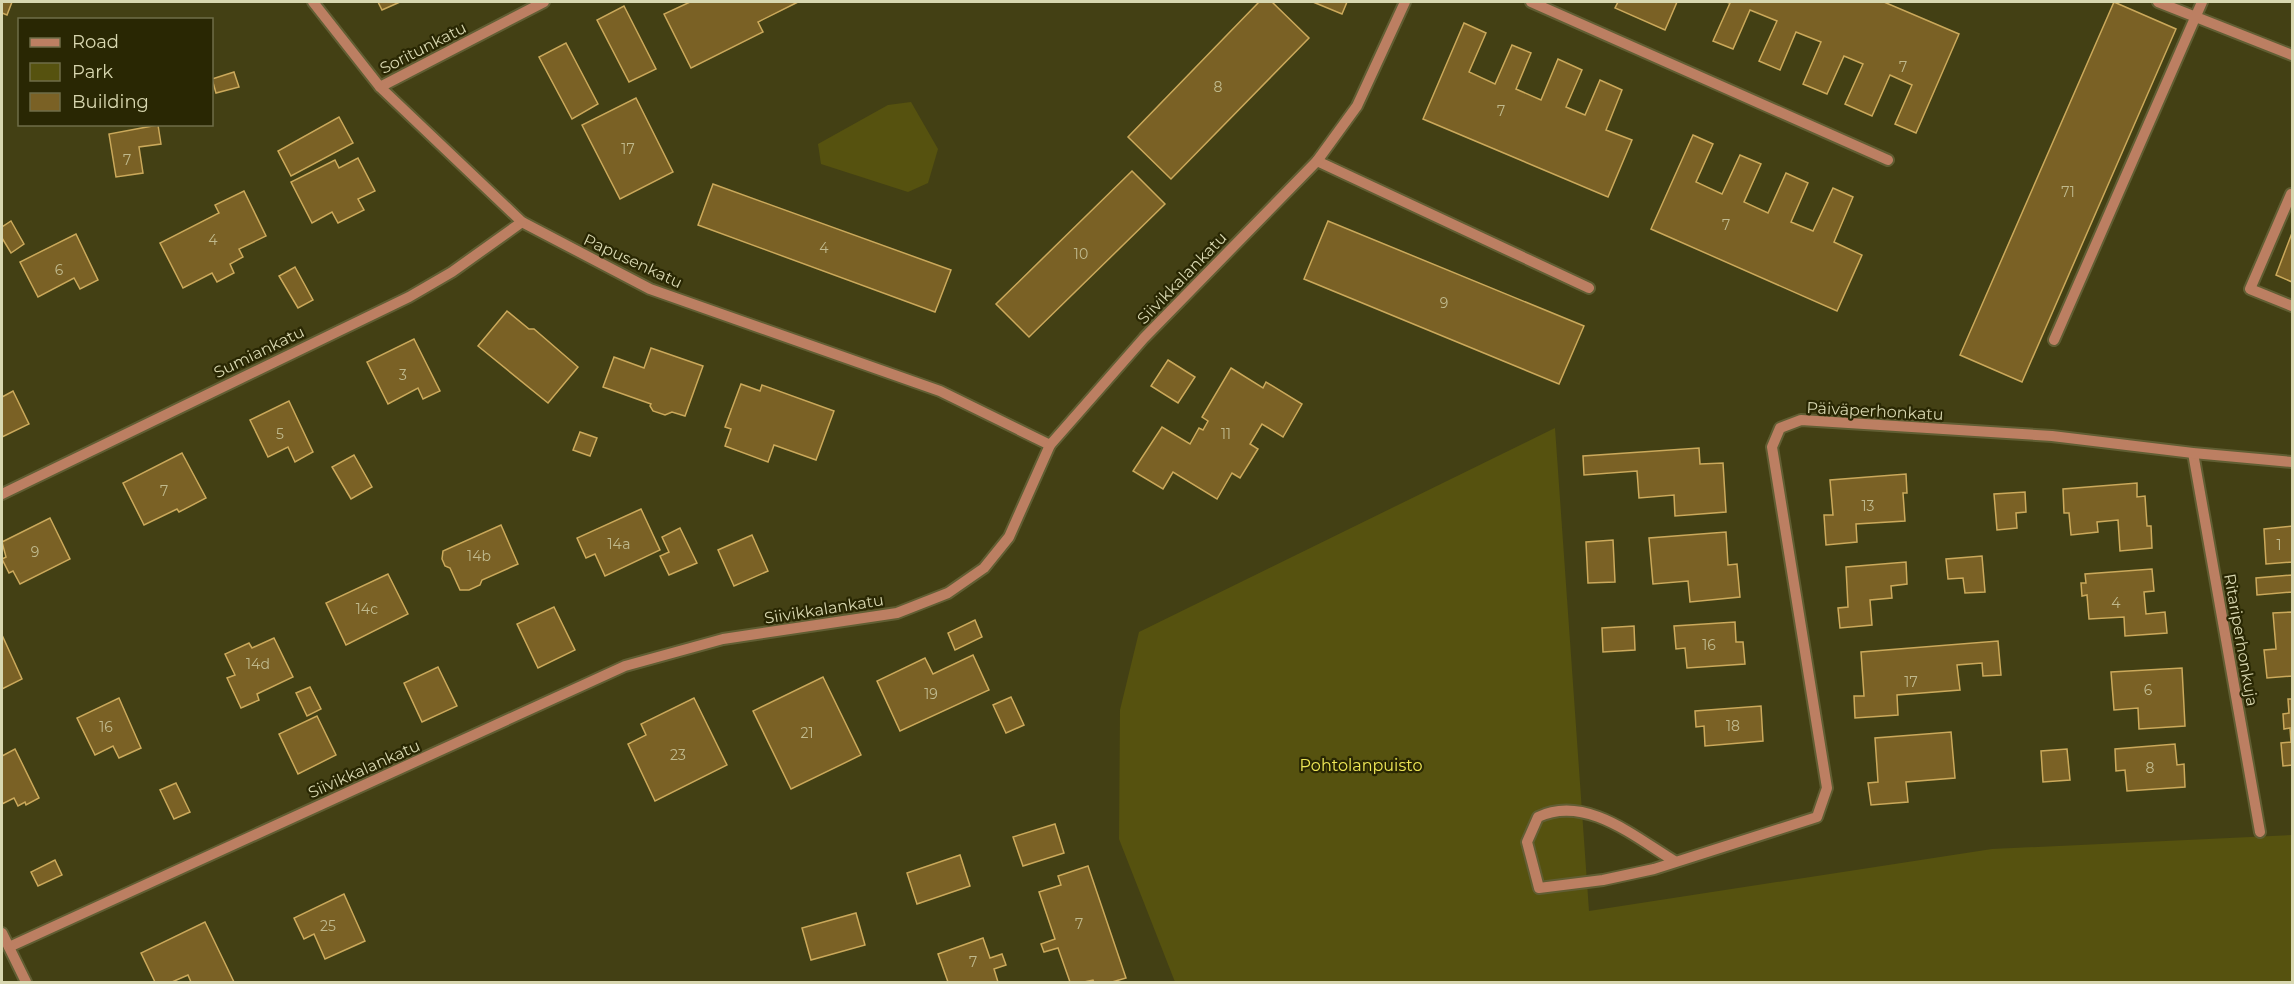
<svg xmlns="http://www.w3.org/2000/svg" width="2294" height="984" font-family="Montserrat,sans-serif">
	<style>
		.green { fill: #56520f }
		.building { fill: #7a6125; stroke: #cba95b; stroke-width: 1.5 }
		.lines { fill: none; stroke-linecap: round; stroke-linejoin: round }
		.minor-casing { stroke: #615e33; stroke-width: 14 }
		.minor { stroke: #bc7f62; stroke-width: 10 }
		.labels { text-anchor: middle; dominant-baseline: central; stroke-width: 4.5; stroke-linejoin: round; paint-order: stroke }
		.number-label { font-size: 14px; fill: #c0ba8d }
		.street-label { font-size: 16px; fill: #d8d7b0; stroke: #292703 }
		.park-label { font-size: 16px; fill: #f0e857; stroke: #292703 }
	</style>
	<rect width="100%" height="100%" fill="#434014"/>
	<g class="green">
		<path d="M911,102L938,149L928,183L908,192L821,164L818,144L888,105Z"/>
		<path d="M1555,428L1589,911L1992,849L2292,835V982H1175L1119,839L1120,710L1139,632Z"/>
	</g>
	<g class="building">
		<path d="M2,2H12L7,15L2,13Z"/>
		<path d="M378,2H400L382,10Z"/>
		<path d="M690,2H798L758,22L763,32L691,68L664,14Z"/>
		<path d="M1259,2H1272L1309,38L1171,179L1128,137Z"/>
		<path d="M1313,2H1347L1342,14Z"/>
		<path d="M1618,2H1677L1665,30L1615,8Z"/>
		<path d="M1726,2H1884L1959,34L1916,133L1895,124L1912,85L1890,75L1872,116L1845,104L1863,64L1844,56L1827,94L1803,84L1821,42L1796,32L1780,70L1759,61L1777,21L1750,10L1733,49L1713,41L1730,3Z"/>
		<path d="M2114,2L2176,29L2022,382L1960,355Z"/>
		<path d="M624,6L656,69L629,82L597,20Z"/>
		<path d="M1464,23L1486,33L1469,72L1495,84L1512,45L1531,53L1516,89L1541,100L1558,59L1582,70L1566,107L1585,115L1600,80L1622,90L1606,130L1632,140L1608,197L1423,119Z"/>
		<path d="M566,43L598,104L572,119L539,57Z"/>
		<path d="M234,72L239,87L216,93L212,79Z"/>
		<path d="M636,98L673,172L620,199L582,125Z"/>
		<path d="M339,117L353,143L291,176L278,151Z"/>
		<path d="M158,125L161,144L139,147L143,173L116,177L109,134Z"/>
		<path d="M1693,135L1713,144L1696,182L1722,194L1740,155L1761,164L1744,202L1768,213L1786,173L1808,183L1791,222L1813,231L1833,188L1853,197L1834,242L1862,255L1837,311L1651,229Z"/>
		<path d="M358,158L375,191L358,199L364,210L338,223L332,212L312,223L291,182L335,160L339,168Z"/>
		<path d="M1132,171L1165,204L1029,337L996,304Z"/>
		<path d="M713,184L951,270L935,312L698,225Z"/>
		<path d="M244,191L266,236L239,249L243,257L230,264L234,273L217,282L212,273L183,288L160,243L219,213L215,205Z"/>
		<path d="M11,221L24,244L11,253L2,238V227Z"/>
		<path d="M1328,221L1584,326L1559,384L1304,279Z"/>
		<path d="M2292,233V282L2276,275Z"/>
		<path d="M76,234L98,280L80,289L74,278L38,297L20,262Z"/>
		<path d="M295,267L313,300L298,308L279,276Z"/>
		<path d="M507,311L529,329H534L578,367L548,403L478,346Z"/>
		<path d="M414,339L440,391L423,399L418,388L388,404L367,362Z"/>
		<path d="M651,348L703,366L685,416L672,412L665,415L653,411L650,406L651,404L603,387L614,357L644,368Z"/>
		<path d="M1168,360L1195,377L1178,403L1151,386Z"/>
		<path d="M1231,368L1263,388L1266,382L1302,404L1283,437L1262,424L1250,444L1258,449L1240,478L1232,473L1217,499L1173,472L1163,489L1133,471L1162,427L1190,444L1199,428L1203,430L1208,421L1202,417Z"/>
		<path d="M741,384L760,391L762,385L834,411L816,460L774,445L768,462L725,446L731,429L725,427Z"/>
		<path d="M13,391L29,424L2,437V397Z"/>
		<path d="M289,401L313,452L295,462L288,447L268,457L250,420Z"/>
		<path d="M580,432L597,438L590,456L573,450Z"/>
		<path d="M1699,448L1700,464L1723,463L1726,512L1675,516L1674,495L1639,498L1637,471L1584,475L1583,456Z"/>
		<path d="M182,453L206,498L179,512L177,509L144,525L123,483Z"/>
		<path d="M354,455L372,487L351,499L332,467Z"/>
		<path d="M1906,474L1907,493H1903L1905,521L1856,524L1857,542L1826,545L1824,515H1833L1830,480Z"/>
		<path d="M2137,483V497L2145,496L2147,526H2151L2152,548L2120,551L2118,520L2097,522L2098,532L2071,535L2069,513H2064L2063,489Z"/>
		<path d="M2025,492L2026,512L2016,513L2017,528L1997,530L1994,494Z"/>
		<path d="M641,509L660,550L605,576L595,554L586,558L577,538Z"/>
		<path d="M50,518L70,559L20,584L13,571L9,573L2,559L6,557L2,542Z"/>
		<path d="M501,525L518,564L482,580L480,585L469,590H460L450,568L445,566L442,559L443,551Z"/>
		<path d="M2292,526V562L2266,564L2264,529Z"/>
		<path d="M680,528L697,563L669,575L660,556L669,552L662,537Z"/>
		<path d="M1726,532L1728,565L1737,564L1740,597L1690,602L1688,581L1653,584L1649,538Z"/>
		<path d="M752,535L768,571L734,586L718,550Z"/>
		<path d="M1613,540L1615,582L1588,583L1586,542Z"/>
		<path d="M1982,556L1985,592L1965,593L1963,578L1948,579L1946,559Z"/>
		<path d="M1906,562L1907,584L1891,586L1892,598L1870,600L1872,625L1840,628L1838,608L1848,607L1846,567Z"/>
		<path d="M2152,569L2154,591L2144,592L2146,614L2165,612L2167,633L2125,636L2124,617L2089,619L2087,595L2082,596L2081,583H2086L2085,574Z"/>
		<path d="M388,574L408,614L346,645L326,603Z"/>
		<path d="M2292,575V592L2257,595L2256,578Z"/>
		<path d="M554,607L575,650L538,668L517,624Z"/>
		<path d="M2292,612V676L2267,678L2264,650L2276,649L2273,613Z"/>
		<path d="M975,620L982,637L955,650L948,633Z"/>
		<path d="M1735,622L1736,642H1743L1745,664L1687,668L1685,648L1676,649L1674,626Z"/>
		<path d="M1634,626L1635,650L1603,652L1602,628Z"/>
		<path d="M2,635L22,679L2,689Z"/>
		<path d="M274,638L293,677L257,694L259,700L241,708L227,678L235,675L225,654L249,643L252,648Z"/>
		<path d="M1998,641L2001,675L1983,676L1982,663L1957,665L1960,690L1897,695L1898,715L1855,718L1854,696H1864L1861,652Z"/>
		<path d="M973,655L989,690L900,731L877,681L925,658L933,674Z"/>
		<path d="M438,667L457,706L422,722L404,683Z"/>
		<path d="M2182,668L2185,726L2139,729L2138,708L2114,710L2111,672Z"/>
		<path d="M823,677L861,755L791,789L753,711Z"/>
		<path d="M310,687L321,709L307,716L296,693Z"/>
		<path d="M1011,697L1024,725L1006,733L993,705Z"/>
		<path d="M119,698L141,748L119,758L113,746L95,755L77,718Z"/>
		<path d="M694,698L727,765L655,801L628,744L646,735L641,724Z"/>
		<path d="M2288,699H2292V765L2283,766L2281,743L2291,742L2290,728L2284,729L2283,714L2289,713Z"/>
		<path d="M1761,706L1763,741L1705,746L1704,726L1696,727L1695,711Z"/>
		<path d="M317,716L336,755L298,774L279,734Z"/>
		<path d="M1951,732L1955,778L1906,782L1908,802L1871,805L1868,783L1878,782L1875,738Z"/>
		<path d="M2175,744L2177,765L2184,764L2185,787L2127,791L2125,770L2116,771L2115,749Z"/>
		<path d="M15,749L39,798L26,805L25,802L18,806L14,798L2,804V756Z"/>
		<path d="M2067,749L2070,780L2043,782L2041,751Z"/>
		<path d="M176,783L190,812L174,819L160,790Z"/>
		<path d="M1055,824L1064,853L1023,866L1013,837Z"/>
		<path d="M960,855L970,886L917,904L907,873Z"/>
		<path d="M55,860L62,875L38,886L31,872Z"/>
		<path d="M1088,866L1126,978L1112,982H1094L1093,980L1084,982H1070L1058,948L1044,952L1041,944L1055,939L1039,892L1061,885L1058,876Z"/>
		<path d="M344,894L365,941L325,959L314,934L304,939L294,918Z"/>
		<path d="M856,913L865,945L811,960L802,928Z"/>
		<path d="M205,922L234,982H191L188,975L172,982H155L141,953Z"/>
		<path d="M983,938L990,958L1002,954L1006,965L994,969L998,982H948L938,954Z"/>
	</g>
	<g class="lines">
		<g class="minor-casing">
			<g id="minor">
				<path d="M313,2L380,87L522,222L650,289L940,391L1050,445"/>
				<path d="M1531,2L1888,160"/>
				<path d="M2158,2L2292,55"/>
				<path d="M380,87L544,2"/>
				<path d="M1317,161L1589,288"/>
				<path d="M2292,195L2291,194L2250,289L2292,306"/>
				<path d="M2054,340L2202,2"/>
				<path d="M2193,453L2260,832"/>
				<path d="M2,494L409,297L452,272L522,222"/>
				<path d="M1676,862C1636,838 1586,794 1538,817L1527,842L1539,888L1603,880L1654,869L1817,817L1827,788L1772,447L1780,428L1801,420L2052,436L2193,453L2292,462"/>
				<path d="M2,933L26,982"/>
				<path d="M9,947L625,666L723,639L897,613L948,593L984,568L1009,537L1050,445L1144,338L1317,161L1357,106L1405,2"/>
			</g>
		</g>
		<use href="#minor" class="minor"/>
	</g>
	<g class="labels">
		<g class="number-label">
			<text x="1903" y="67">7</text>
			<text x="1218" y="87">8</text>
			<text x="1501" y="111">7</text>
			<text x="628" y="149">17</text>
			<text x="127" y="160">7</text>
			<text x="2068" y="192">71</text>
			<text x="1726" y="225">7</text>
			<text x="213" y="240">4</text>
			<text x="824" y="248">4</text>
			<text x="1081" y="254">10</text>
			<text x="59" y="270">6</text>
			<text x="1444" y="303">9</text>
			<text x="403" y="375">3</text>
			<text x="280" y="434">5</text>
			<text x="1226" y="434">11</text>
			<text x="164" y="491">7</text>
			<text x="1868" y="506">13</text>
			<text x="619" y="544">14a</text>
			<text x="2279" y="545">1</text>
			<text x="35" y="552">9</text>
			<text x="479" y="556">14b</text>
			<text x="2116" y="603">4</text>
			<text x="367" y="609">14c</text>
			<text x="1709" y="645">16</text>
			<text x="258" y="664">14d</text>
			<text x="1911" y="682">17</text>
			<text x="2148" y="690">6</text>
			<text x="931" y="694">19</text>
			<text x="1733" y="726">18</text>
			<text x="106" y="727">16</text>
			<text x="807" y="733">21</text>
			<text x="678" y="755">23</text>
			<text x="2150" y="768">8</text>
			<text x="1079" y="924">7</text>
			<text x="328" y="926">25</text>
			<text x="973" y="962">7</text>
		</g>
		<g class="street-label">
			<text transform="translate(423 48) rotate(-27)">Soritunkatu</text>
			<text transform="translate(633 261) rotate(25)">Papusenkatu</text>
			<text transform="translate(1182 278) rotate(-46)">Siivikkalankatu</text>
			<text transform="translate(259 352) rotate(-26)">Sumiankatu</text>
			<text transform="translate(1875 411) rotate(3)">Päiväperhonkatu</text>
			<text transform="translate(824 609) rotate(-9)">Siivikkalankatu</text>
			<text transform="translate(2241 640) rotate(80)">Ritariperhonkuja</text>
			<text transform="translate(364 769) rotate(-24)">Siivikkalankatu</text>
		</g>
		<g class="park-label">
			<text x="1361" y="765">Pohtolanpuisto</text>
		</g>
	</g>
	<rect width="2294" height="984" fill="none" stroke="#d8d7b0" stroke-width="6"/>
	<rect x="18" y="18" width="195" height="108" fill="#292703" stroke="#6f6d48" stroke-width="1.5"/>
	<rect x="30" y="38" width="30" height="9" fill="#bc7f62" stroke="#6f6d48" stroke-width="1.5"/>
	<text x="72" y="48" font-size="18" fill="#d8d7b0">Road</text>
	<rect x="30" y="63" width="30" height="18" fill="#56520f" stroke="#6f6d48" stroke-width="1.5"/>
	<text x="72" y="78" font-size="18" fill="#d8d7b0">Park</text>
	<rect x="30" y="93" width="30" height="18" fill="#7a6125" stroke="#6f6d48" stroke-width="1.5"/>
	<text x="72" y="108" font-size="18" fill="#d8d7b0">Building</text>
</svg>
